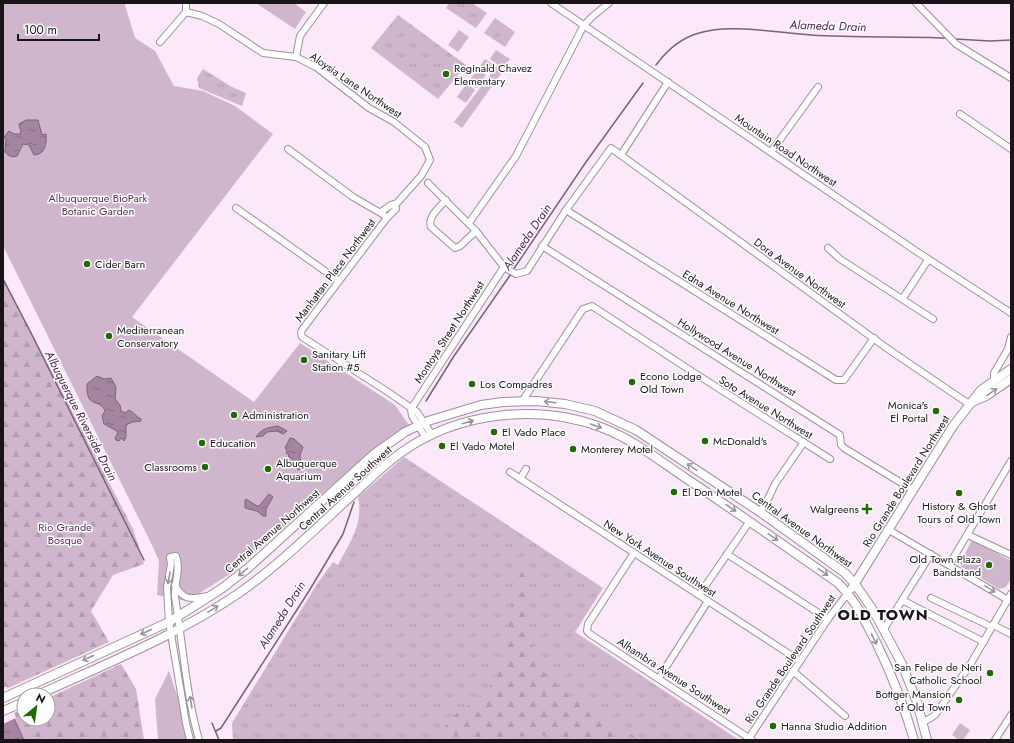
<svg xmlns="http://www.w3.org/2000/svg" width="1014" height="743" font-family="Jost,sans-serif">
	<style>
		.grass { fill: url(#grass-tufts) }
		.forest { fill: url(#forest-firs) }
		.green { fill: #d0b6cc }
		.water { fill: url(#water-ripples); stroke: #7b6278 }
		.pier { fill: #fbe8f8 }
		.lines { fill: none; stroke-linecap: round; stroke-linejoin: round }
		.stream { stroke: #7b6278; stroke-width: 1.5 }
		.minor-casing { stroke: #a08f9d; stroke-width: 8 }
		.major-casing { stroke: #a08f9d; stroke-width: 10 }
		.minor { stroke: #fff; stroke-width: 6 }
		.major { stroke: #fff; stroke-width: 8 }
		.oneway { stroke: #989598 }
		.poi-dot { fill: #226903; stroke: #fff; stroke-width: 1.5 }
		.labels { text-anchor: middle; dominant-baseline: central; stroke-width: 3; stroke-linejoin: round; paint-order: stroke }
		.poi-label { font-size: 11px; fill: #1a1419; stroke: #fff; text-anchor: start }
		.street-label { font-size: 11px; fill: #1a1419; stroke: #fff }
		.park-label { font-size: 11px; fill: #5c3058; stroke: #fff }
		.water-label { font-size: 12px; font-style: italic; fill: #50254c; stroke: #fff }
		.district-label { font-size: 15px; font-weight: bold; letter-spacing: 1px; fill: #1a1419; stroke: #fff }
	</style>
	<defs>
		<pattern id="grass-tufts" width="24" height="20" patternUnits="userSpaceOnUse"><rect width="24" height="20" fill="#d0b6cc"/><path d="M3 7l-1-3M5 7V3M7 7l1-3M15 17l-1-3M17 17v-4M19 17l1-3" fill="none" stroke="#b29caf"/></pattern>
		<pattern id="forest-firs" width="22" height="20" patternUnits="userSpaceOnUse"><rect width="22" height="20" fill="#d0b6cc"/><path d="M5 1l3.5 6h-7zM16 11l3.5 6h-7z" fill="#b29caf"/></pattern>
		<pattern id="water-ripples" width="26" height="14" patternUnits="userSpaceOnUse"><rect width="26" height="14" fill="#a484a0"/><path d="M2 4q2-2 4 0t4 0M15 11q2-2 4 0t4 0" fill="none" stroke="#856b82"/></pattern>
	</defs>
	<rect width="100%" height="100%" fill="#fbe8f8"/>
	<g class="grass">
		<path d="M449,3H472L487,13L476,28L446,8Z"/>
		<path d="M398,15L466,65L438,99L371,48Z"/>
		<path d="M495,18L515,32L505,47L484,33Z"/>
		<path d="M203,69L232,87L246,93L242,106L199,88L197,78Z"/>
		<path d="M404,457L603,588L575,632L739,740H233L232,723L317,584L333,562L338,565C350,542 364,523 358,497Z"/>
	</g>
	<g class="forest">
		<path d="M3,277L133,529L144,564L113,575L91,611L109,642L6,689L3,685Z"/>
		<path d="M521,571L525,575L526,577C526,583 527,587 527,593C528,613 528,640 536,659C549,689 613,724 641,740H572L558,735H539L493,737H447C437,721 462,711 471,704C479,697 487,690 493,682C505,665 507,623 512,601C513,596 515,592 516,587C517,581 517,577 519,572Z"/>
		<path d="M121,664L136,689L144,740H24L12,714L24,709V719H48V698Z"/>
	</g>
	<g class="green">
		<path d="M3,3H126L125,5L135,38L155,51L174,86L203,91L235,106L273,134L132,317L254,402L300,343L395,405L409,425L393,435L375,448L230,574L187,601L157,595L159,561L152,545L3,246Z"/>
		<path d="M256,3H294L306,12L295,29Z"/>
		<path d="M459,30L469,37L458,52L448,45Z"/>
		<path d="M496,50L510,59L503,68L490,59Z"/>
		<path d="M485,59L503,71L462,128L454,122L491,74L480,66Z"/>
		<path d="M478,69L486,75L476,88L468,82Z"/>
		<path d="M467,83L475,90L466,103L457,97Z"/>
		<path d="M972,540L1011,561V579L1006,587L999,589L962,567L960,563Z"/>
		<path d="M169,671L192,740H158L155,699Z"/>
		<path d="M960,723L970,730L963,740H959L952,735Z"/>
	</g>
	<g class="water">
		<path d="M26,120H38L42,135L46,134C47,143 45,155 34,155L29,145L23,144L17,156C11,158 9,156 5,152L6,139L4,137L9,131L14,134H20L21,132L19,124Z"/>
		<path d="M97,376L104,379L111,378L116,387L115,399L120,405L121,411L125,413L129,410C134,412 136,417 141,419V421L132,422L126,425V437L124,441L121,438L119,441L116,440L115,438L118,433L117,431L104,424L102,416L105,411C99,397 86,410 87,384Z"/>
		<path d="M278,426L287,431L283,434L277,431L267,432L263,436L256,437C261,429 269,427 278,426Z"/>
		<path d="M290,438L294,439L303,447C301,453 298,457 302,463L299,470L296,468L298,464L288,456L289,455L286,453L287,450L285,448Z"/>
		<path d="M269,494L273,497L266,509V516H263L257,511L245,508V500L246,499L257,506H259Z"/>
		<path d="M3,685L6,689L12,714L24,740H3Z"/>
	</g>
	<path class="pier" d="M6,686L8,689L16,718L3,724V688Z"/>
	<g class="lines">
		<g class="stream">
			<path d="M955,39L990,41L1011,40"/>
			<path d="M656,65C667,50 681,38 699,33C730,23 778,33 811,35C856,38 902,36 947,38"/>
			<path d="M513,270L586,162L643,83"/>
			<path d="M3,279L33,337L144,560"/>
			<path d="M426,401L454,356L511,274"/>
			<path d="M212,723L219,740"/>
			<path d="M216,731L221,728L309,591L343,534L354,502"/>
		</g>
		<g class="minor-casing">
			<g id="minor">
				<path d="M551,3L916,251L1011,313"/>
				<path d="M916,3L956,44L1011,78"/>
				<path d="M186,12L202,16L219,24L263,53L296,57L316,67L369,108L394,122L425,147L430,160L421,176L397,203L395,204L391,205L381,212"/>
				<path d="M160,42L186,12V3"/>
				<path d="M296,57L300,36L324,3"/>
				<path d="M960,114L1011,149"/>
				<path d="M288,149L353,197L384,215"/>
				<path d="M771,152L818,87"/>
				<path d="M621,155L668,82"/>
				<path d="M428,183L476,231L504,267L516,274L527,271L566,210L611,148L888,349L969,404"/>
				<path d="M446,200C440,207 427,217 431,227L455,248L460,246L476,231"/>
				<path d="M395,204L396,209L386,219L302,330L301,333L302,337L385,390L417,412L432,435"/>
				<path d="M236,208L339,281"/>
				<path d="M566,210L836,380H844L874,338"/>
				<path d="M469,223L516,156L584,25L593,16L609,3"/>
				<path d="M542,246L840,435L841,445L844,448L913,490"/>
				<path d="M828,248L840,259L933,319"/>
				<path d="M903,298L928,260"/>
				<path d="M994,380V373L1008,349L1011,337"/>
				<path d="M523,400L583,309L592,306L696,374L830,459"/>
				<path d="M411,409L504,267"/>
				<path d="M411,409L412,416L426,438"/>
				<path d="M510,472L800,661"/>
				<path d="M520,479L526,469"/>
				<path d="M760,512L769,497L775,484L804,442"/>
				<path d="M889,530L1008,600"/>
				<path d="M968,535L1011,555"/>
				<path d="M634,553L588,624L587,631L590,634L752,740"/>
				<path d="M727,554L828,619"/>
				<path d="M949,565L1011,461"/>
				<path d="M175,585C183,601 192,599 207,596"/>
				<path d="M699,595L750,521"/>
				<path d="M931,598L992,627"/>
				<path d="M902,600L984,642"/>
				<path d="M993,625L1011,634"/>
				<path d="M884,629L931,554"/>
				<path d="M793,671L845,716"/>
				<path d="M659,678L708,601"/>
				<path d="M923,722L929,719L935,715L970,665L1011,594"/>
				<path d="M749,738L828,619L848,593"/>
				<path d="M190,740L186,723L169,622L167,588L171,564L170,557L176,556C181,570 174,584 175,597C183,645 186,694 199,740"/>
				<path d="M995,740L1011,715"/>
			</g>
		</g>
		<g class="major-casing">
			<g id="major">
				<path d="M972,402L986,396L1011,379"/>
				<path d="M852,588L953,426L981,390L1011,369"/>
				<path d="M38,695C105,664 178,635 239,593C282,563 320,524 359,489C373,476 386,463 402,452C458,412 539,403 603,428C634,440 660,461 687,479C738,513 788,548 838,583C858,603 863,618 876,642C892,675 904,705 914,740"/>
				<path d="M3,698L169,622L221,589L247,569L374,454L405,432L428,421L481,405L503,402L536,401L565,404L595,411L636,430L760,512L845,573L855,584L873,610L902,664L917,702L927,740"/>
				<path d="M3,711L24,702"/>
			</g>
		</g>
		<use href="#minor" class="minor"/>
		<use href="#major" class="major"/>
	</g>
	<defs><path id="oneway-shaft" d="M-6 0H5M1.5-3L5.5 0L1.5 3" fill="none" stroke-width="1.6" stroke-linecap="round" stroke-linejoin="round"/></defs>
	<g class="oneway">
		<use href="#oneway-shaft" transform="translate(992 392) rotate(-35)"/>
		<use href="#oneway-shaft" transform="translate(550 402) rotate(-173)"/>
		<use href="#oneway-shaft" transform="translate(468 422) rotate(-16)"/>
		<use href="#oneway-shaft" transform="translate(596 426) rotate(19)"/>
		<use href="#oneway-shaft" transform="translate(692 467) rotate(-146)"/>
		<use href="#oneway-shaft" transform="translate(731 508) rotate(34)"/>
		<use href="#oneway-shaft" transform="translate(773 537) rotate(35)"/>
		<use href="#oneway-shaft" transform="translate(243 572) rotate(141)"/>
		<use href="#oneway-shaft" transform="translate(823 572) rotate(35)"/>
		<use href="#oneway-shaft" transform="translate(169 578) rotate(100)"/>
		<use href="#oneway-shaft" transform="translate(990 589) rotate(31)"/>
		<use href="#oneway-shaft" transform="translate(213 609) rotate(-31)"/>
		<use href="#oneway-shaft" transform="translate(146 632) rotate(156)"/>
		<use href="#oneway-shaft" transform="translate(874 639) rotate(64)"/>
		<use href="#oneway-shaft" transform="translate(88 658) rotate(155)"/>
		<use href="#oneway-shaft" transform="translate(191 702) rotate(-99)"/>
	</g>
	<g class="poi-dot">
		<circle cx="446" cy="74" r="4"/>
		<circle cx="87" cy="264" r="4"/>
		<circle cx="109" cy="336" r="4"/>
		<circle cx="304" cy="360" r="4"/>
		<circle cx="632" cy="382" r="4"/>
		<circle cx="472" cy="384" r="4"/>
		<circle cx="936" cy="411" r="4"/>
		<circle cx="234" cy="415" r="4"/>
		<circle cx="494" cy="432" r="4"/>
		<circle cx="705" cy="441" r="4"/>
		<circle cx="202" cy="443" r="4"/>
		<circle cx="442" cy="446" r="4"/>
		<circle cx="573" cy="449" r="4"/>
		<circle cx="205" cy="467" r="4"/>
		<circle cx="268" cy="469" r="4"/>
		<circle cx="674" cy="492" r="4"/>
		<circle cx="959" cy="493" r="4"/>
		<path d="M865 503h4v4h4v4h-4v4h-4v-4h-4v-4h4z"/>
		<circle cx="989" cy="565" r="4"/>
		<circle cx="990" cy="673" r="4"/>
		<circle cx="959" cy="700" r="4"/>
		<circle cx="773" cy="726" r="4"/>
	</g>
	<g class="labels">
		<g class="poi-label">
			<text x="454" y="68">Reginald Chavez<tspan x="454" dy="13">Elementary</tspan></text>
			<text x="95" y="264">Cider Barn</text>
			<text x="117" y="330">Mediterranean<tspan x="117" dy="13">Conservatory</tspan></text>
			<text x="312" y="354">Sanitary Lift<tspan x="312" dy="13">Station #5</tspan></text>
			<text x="640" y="376">Econo Lodge<tspan x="640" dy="13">Old Town</tspan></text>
			<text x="480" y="384">Los Compadres</text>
			<text x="928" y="405" text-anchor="end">Monica's<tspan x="928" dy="13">El Portal</tspan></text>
			<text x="242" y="415">Administration</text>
			<text x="502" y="432">El Vado Place</text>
			<text x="713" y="441">McDonald's</text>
			<text x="210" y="443">Education</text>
			<text x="450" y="446">El Vado Motel</text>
			<text x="581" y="449">Monterey Motel</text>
			<text x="276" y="463">Albuquerque<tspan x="276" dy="13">Aquarium</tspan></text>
			<text x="197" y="467" text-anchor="end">Classrooms</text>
			<text x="682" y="492">El Don Motel</text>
			<text x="959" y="506" text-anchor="middle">History &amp; Ghost<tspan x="959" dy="13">Tours of Old Town</tspan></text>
			<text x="859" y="509" text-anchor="end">Walgreens</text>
			<text x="981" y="559" text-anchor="end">Old Town Plaza<tspan x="981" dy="13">Bandstand</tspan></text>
			<text x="982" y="667" text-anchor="end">San Felipe de Neri<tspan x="982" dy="13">Catholic School</tspan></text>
			<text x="951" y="694" text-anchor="end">Bottger Mansion<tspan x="951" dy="13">of Old Town</tspan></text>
			<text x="781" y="726">Hanna Studio Addition</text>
		</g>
		<g class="street-label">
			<text transform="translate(356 85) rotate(34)">Aloysia Lane Northwest</text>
			<text transform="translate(786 150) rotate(34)">Mountain Road Northwest</text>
			<text transform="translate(335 270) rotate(-53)">Manhattan Place Northwest</text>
			<text transform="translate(800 273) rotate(36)">Dora Avenue Northwest</text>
			<text transform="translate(731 302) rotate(32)">Edna Avenue Northwest</text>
			<text transform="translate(449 332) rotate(-57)">Montoya Street Northwest</text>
			<text transform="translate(737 357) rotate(32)">Hollywood Avenue Northwest</text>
			<text transform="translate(766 407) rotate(32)">Soto Avenue Northwest</text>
			<text transform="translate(906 481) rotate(-58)">Rio Grande Boulevard Northwest</text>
			<text transform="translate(345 488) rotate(-42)">Central Avenue Southwest</text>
			<text transform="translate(802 529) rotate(36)">Central Avenue Northwest</text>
			<text transform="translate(272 531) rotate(-41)">Central Avenue Northwest</text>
			<text transform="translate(660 558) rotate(33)">New York Avenue Southwest</text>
			<text transform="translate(790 659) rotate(-56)">Rio Grande Boulevard Southwest</text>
			<text transform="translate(674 676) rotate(33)">Alhambra Avenue Southwest</text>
		</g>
		<g class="park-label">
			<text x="98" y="198">Albuquerque BioPark<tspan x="98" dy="13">Botanic Garden</tspan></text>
			<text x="65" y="527">Rio Grande<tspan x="65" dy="13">Bosque</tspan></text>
		</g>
		<g class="water-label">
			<text transform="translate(828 26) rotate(2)">Alameda Drain</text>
			<text transform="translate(527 237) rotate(-56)">Alameda Drain</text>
			<text transform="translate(81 416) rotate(63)">Albuquerque Riverside Drain</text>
			<text transform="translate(282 615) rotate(-58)">Alameda Drain</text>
		</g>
		<g class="district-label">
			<text x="883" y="615">OLD TOWN</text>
		</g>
	</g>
	<rect width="1014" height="743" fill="none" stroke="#1a1419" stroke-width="8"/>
	<g transform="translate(36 707) rotate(29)"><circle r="19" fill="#ffffff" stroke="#a3a1a3"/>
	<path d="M0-3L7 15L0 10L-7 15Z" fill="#226903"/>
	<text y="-6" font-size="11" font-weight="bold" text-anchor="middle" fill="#1a1419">N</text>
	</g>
	<path d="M18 34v6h81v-6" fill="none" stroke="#1a1419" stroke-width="2"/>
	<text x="24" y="34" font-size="12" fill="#1a1419" stroke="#ffffff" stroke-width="3" paint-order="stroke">100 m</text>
</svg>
